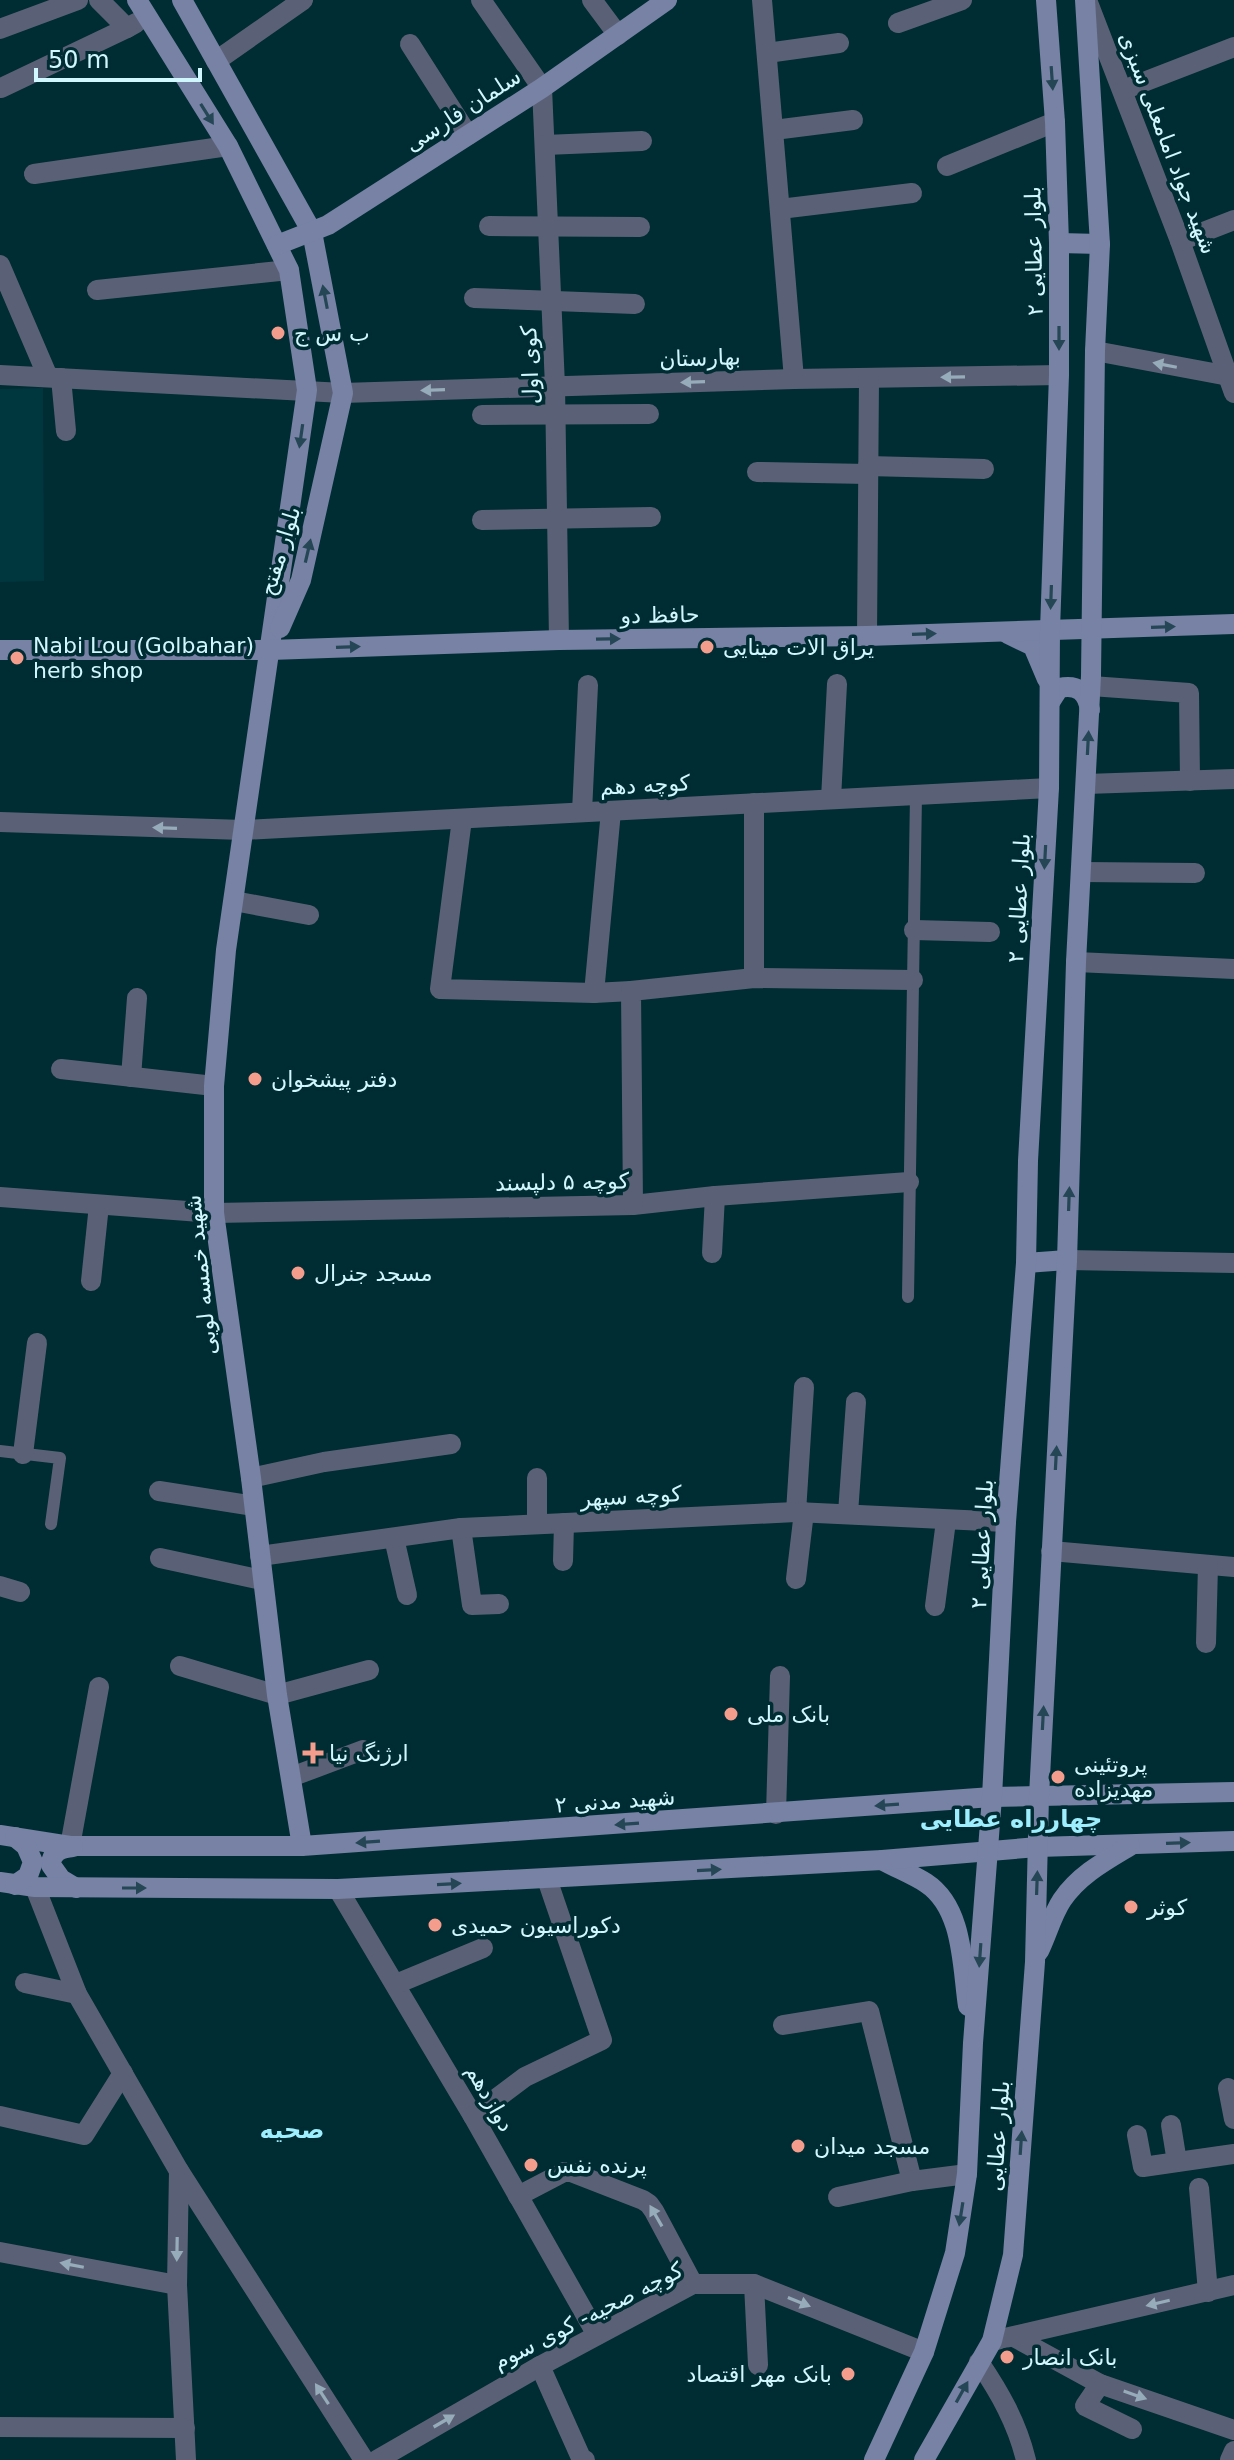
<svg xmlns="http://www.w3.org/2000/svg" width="1234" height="2460" font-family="'DejaVu Sans',Cairo,sans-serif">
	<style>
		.built { fill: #00373f }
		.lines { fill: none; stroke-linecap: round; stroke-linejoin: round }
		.lane { stroke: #5a6177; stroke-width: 12 }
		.street { stroke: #5a6177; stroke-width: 20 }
		.secondary { stroke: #7782a5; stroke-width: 20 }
		.oneway { fill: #244655 }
		.oneway2 { fill: #96acba }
		.poi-dot { fill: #f49d8d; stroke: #002c33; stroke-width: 3 }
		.labels { text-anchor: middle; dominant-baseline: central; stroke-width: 7; stroke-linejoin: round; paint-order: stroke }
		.street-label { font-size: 22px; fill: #d1f7fe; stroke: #002c33 }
		.poi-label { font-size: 22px; fill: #d1f7fe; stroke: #002c33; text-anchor: start }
		.neighbourhood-label { font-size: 24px; font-weight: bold; fill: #9eeefd; stroke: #002c33 }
	</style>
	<rect width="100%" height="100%" fill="#002c33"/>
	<path class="built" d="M43,388L44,581L0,582V389Z"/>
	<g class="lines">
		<g class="lane">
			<path d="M908,1297L916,795"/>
			<path d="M0,1451L60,1458L51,1524"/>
		</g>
		<g class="street">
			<path d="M99,0L127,28L136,23"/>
			<path d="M481,0L542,88L555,386L559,640"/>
			<path d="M592,0L618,35"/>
			<path d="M762,0L794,379"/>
			<path d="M1087,0L1180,241L1234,393"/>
			<path d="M898,23L962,0"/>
			<path d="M0,29L78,0"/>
			<path d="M410,44L468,135"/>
			<path d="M767,53L839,43"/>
			<path d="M216,61L303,0"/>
			<path d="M1,88L127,28"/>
			<path d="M1123,90L1234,47"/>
			<path d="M774,130L853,120"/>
			<path d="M545,145L642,141"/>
			<path d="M947,166L1055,122"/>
			<path d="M34,174L228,146"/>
			<path d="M780,209L912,193"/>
			<path d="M489,226L640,227"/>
			<path d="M1180,241L1234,220"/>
			<path d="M0,265L48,377"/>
			<path d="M97,290L289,270"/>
			<path d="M474,298L635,304"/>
			<path d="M1095,351L1234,377"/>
			<path d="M0,375L343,393L794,379L1059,375"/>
			<path d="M61,378L66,431"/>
			<path d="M482,415L649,414"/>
			<path d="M868,466L984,469"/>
			<path d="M757,472L868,474"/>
			<path d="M482,520L651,517"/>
			<path d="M867,636L869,379"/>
			<path d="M1091,686L1189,693L1190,781"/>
			<path d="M1086,784L1234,779"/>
			<path d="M831,799L837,684"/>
			<path d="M754,803V978"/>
			<path d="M582,812L588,685"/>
			<path d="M462,819L440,989L594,993L631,991"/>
			<path d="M0,822L243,830L1049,788"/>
			<path d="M1081,872L1195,873"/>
			<path d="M234,901L309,915"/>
			<path d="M914,930L990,932"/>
			<path d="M1076,962L1234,969"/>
			<path d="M594,993L611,811"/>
			<path d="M61,1069L214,1086"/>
			<path d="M131,1077L137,998"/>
			<path d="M0,1197L214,1213L633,1205L715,1196L909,1182"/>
			<path d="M633,1205L631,991L754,978L913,980"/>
			<path d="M712,1253L715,1196"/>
			<path d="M1067,1260L1234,1263"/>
			<path d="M91,1281L99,1205"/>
			<path d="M23,1454L37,1343"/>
			<path d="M251,1478L324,1462L451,1444"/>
			<path d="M537,1478V1524"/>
			<path d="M159,1491L254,1506"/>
			<path d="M796,1512L804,1387"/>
			<path d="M848,1513L856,1402"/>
			<path d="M461,1528L472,1605L499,1604"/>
			<path d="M394,1538L407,1595"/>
			<path d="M1051,1551L1234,1567"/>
			<path d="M260,1556L461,1528L796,1512L1006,1522"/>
			<path d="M160,1558L262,1580"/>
			<path d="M563,1561L564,1523"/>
			<path d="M796,1579L804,1512"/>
			<path d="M0,1586L20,1592"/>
			<path d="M935,1606L946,1521"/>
			<path d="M1206,1643L1208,1565"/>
			<path d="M180,1666L277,1695L369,1670"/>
			<path d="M291,1777L363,1750"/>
			<path d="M776,1814L780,1676"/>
			<path d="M70,1846L99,1687"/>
			<path d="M35,1887L77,1994L179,2171L364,2460"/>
			<path d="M338,1889L473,2116L597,2335"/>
			<path d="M25,1983L77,1994"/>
			<path d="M396,1984L483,1948"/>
			<path d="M783,2025L869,2011L912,2181"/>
			<path d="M1228,2088L1234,2119"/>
			<path d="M0,2116L84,2135L123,2073"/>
			<path d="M473,2116L525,2077L602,2040L547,1879"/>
			<path d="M1171,2125L1177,2162"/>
			<path d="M1137,2135L1143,2167L1234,2154"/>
			<path d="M179,2171L177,2285L186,2460"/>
			<path d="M1199,2188L1208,2292"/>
			<path d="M518,2196L564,2172H571L643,2200L649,2204L654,2211L693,2284"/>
			<path d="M838,2197L912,2181L967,2174"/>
			<path d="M0,2252L177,2285"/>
			<path d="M754,2284L758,2365"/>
			<path d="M1014,2337L1100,2384L1234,2430"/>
			<path d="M992,2341L1234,2285"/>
			<path d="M979,2362C1000,2393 1017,2423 1026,2460"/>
			<path d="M540,2366L582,2460H585"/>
			<path d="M1100,2384L1085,2406L1132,2429"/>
			<path d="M0,2427L185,2428"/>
			<path d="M377,2460L540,2366L693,2284H754L924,2352"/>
			<path d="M1230,2460L1234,2451"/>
		</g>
		<g class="secondary">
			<path d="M137,0L228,146L289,270L307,390L226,950L214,1086V1213L251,1478L277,1695L302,1846"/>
			<path d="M182,0L312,232L343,393L301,580L280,628"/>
			<path d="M1059,243L1100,244"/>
			<path d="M277,245L328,225L542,88L667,0"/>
			<path d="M1008,634L1033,646L1047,679"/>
			<path d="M0,650H270L559,640L867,636L1234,624"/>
			<path d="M1050,702L1059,688C1078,684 1087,692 1090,710"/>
			<path d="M1026,1263L1067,1260"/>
			<path d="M0,1835L70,1846H302L992,1797L1234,1792"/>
			<path d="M73,1847C61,1848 51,1852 51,1865L61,1879L76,1888"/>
			<path d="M882,1860C896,1868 912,1874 926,1883C964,1908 962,1967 968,2006"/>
			<path d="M0,1882L35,1887L338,1889L882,1860L1038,1847L1234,1841"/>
			<path d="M15,1885L28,1876L33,1862L26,1846L15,1837"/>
			<path d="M1039,1951C1047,1935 1052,1915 1062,1900C1079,1875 1105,1861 1130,1846"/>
			<path d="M874,2460L924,2352L955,2253L967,2174L973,2043L992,1797L1006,1522L1026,1263L1028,1161L1049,788L1050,630L1059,375V243L1055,122L1046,0"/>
			<path d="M924,2460L992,2341L1013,2255L1035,1962L1039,1796L1067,1260L1076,962L1091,676L1095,351L1100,244L1085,0"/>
		</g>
	</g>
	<defs><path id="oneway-solid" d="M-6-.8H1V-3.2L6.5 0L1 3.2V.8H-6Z" transform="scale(2)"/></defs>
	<g class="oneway">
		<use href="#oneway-solid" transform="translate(1052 78) rotate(86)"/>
		<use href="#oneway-solid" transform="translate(207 114) rotate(58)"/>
		<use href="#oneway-solid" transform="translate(325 297) rotate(-101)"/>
		<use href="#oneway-solid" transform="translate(1059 338) rotate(90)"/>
		<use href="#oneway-solid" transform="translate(301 436) rotate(98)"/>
		<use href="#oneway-solid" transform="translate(308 551) rotate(-77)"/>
		<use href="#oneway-solid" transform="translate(1051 597) rotate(92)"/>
		<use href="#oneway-solid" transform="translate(1163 627) rotate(-2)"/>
		<use href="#oneway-solid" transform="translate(924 634) rotate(-2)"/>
		<use href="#oneway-solid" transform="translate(608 639) rotate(-1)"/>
		<use href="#oneway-solid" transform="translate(348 647) rotate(-2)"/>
		<use href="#oneway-solid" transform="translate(1088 743) rotate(-87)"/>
		<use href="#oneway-solid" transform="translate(1045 857) rotate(93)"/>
		<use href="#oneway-solid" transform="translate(1069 1199) rotate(-88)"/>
		<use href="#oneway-solid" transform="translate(1056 1458) rotate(-87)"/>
		<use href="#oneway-solid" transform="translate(1043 1718) rotate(-87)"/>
		<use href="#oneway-solid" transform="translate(887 1805) rotate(176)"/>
		<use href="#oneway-solid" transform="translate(627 1824) rotate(176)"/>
		<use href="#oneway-solid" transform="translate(368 1842) rotate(176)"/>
		<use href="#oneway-solid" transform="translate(1178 1843) rotate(-2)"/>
		<use href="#oneway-solid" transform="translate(709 1870) rotate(-3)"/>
		<use href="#oneway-solid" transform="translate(1037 1883) rotate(-88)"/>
		<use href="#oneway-solid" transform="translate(449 1884) rotate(-3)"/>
		<use href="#oneway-solid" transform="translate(134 1888)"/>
		<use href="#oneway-solid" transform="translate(980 1955) rotate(94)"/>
		<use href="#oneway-solid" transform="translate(1021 2143) rotate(-86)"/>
		<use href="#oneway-solid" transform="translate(961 2214) rotate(99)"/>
		<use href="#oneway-solid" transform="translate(962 2392) rotate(-61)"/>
	</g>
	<g class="oneway2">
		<use href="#oneway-solid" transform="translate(1165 365) rotate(-169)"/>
		<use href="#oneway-solid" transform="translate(953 377) rotate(179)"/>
		<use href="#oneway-solid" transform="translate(693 382) rotate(178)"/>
		<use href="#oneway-solid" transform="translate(433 390) rotate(178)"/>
		<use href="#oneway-solid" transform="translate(165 828) rotate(-178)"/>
		<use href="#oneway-solid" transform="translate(656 2216) rotate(-120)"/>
		<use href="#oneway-solid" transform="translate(177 2249) rotate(91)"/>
		<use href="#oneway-solid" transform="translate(72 2265) rotate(-169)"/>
		<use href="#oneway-solid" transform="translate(799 2302) rotate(22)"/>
		<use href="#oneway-solid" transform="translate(1158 2303) rotate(167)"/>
		<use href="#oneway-solid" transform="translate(322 2394) rotate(-123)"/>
		<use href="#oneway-solid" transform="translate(1135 2395) rotate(19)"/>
		<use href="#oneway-solid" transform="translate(444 2421) rotate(-30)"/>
	</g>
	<g class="poi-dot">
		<circle cx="278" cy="333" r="8"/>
		<circle cx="707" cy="647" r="8"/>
		<circle cx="17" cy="658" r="8"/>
		<circle cx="255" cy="1079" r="8"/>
		<circle cx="298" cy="1273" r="8"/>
		<circle cx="731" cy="1714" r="8"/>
		<path d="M309 1741h8v8h8v8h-8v8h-8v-8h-8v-8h8z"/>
		<circle cx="1058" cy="1777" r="8"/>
		<circle cx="1131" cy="1907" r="8"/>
		<circle cx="435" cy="1925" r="8"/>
		<circle cx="798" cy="2146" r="8"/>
		<circle cx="531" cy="2165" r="8"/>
		<circle cx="1007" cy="2357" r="8"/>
		<circle cx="848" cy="2374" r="8"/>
	</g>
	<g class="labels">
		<g class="street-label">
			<text transform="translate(463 110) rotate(-33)">سلمان فارسی</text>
			<text transform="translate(1168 143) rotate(69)">شهید جواد امامعلی سبزی</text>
			<text transform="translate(1034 251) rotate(-91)">بلوار عطایی ۲</text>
			<text transform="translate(700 358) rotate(-2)">بهارستان</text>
			<text transform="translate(530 365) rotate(-92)">کوی اول</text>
			<text transform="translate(280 551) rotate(-73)">بلوار مفتح</text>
			<text transform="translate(660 615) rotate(-1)">حافظ دو</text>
			<text transform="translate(645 785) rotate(-3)">کوچه دهم</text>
			<text transform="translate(1019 898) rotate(-87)">بلوار عطایی ۲</text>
			<text transform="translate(562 1182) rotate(-1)">کوچه ۵ دلپسند</text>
			<text transform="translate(201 1275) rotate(-96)">شهید خمسه لویی</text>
			<text transform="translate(631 1496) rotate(-3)">کوچه سپهر</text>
			<text transform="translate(982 1544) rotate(-87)">بلوار عطایی ۲</text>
			<text transform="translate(615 1801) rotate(-4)">شهید مدنی ۲</text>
			<text transform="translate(490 2098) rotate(60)">دوازدهم</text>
			<text transform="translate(998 2136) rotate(-86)">بلوار عطایی</text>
			<text transform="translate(588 2316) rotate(-27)">کوچه صحیه- کوی سوم</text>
		</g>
		<g class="poi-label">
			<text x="294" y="333">ب س ج</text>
			<text x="33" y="645">Nabi Lou (Golbahar)<tspan x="33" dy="25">herb shop</tspan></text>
			<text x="723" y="647">یراق الات مینایی</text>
			<text x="271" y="1079">دفتر پیشخوان</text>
			<text x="314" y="1273">مسجد جنرال</text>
			<text x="747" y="1714">بانک ملی</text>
			<text x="329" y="1753">ارژنگ نیا</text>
			<text x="1074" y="1764">پروتئينی<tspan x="1074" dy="25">مهديزاده</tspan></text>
			<text x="1147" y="1907">کوثر</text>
			<text x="451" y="1925">دکوراسیون حمیدی</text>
			<text x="814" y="2146">مسجد میدان</text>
			<text x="547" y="2165">پرنده نفس</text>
			<text x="1023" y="2357">بانک انصار</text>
			<text x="832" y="2374" text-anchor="end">بانک مهر اقتصاد</text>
		</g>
		<g class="neighbourhood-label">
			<text x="1011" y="1819">چهارراه عطایی</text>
			<text x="292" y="2130">صحیه</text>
		</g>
	</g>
	<path d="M36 68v12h164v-12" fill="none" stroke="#d1f7fe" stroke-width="4"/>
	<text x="48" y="68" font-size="24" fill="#d1f7fe" stroke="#002c33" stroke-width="6" paint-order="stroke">50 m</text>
</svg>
